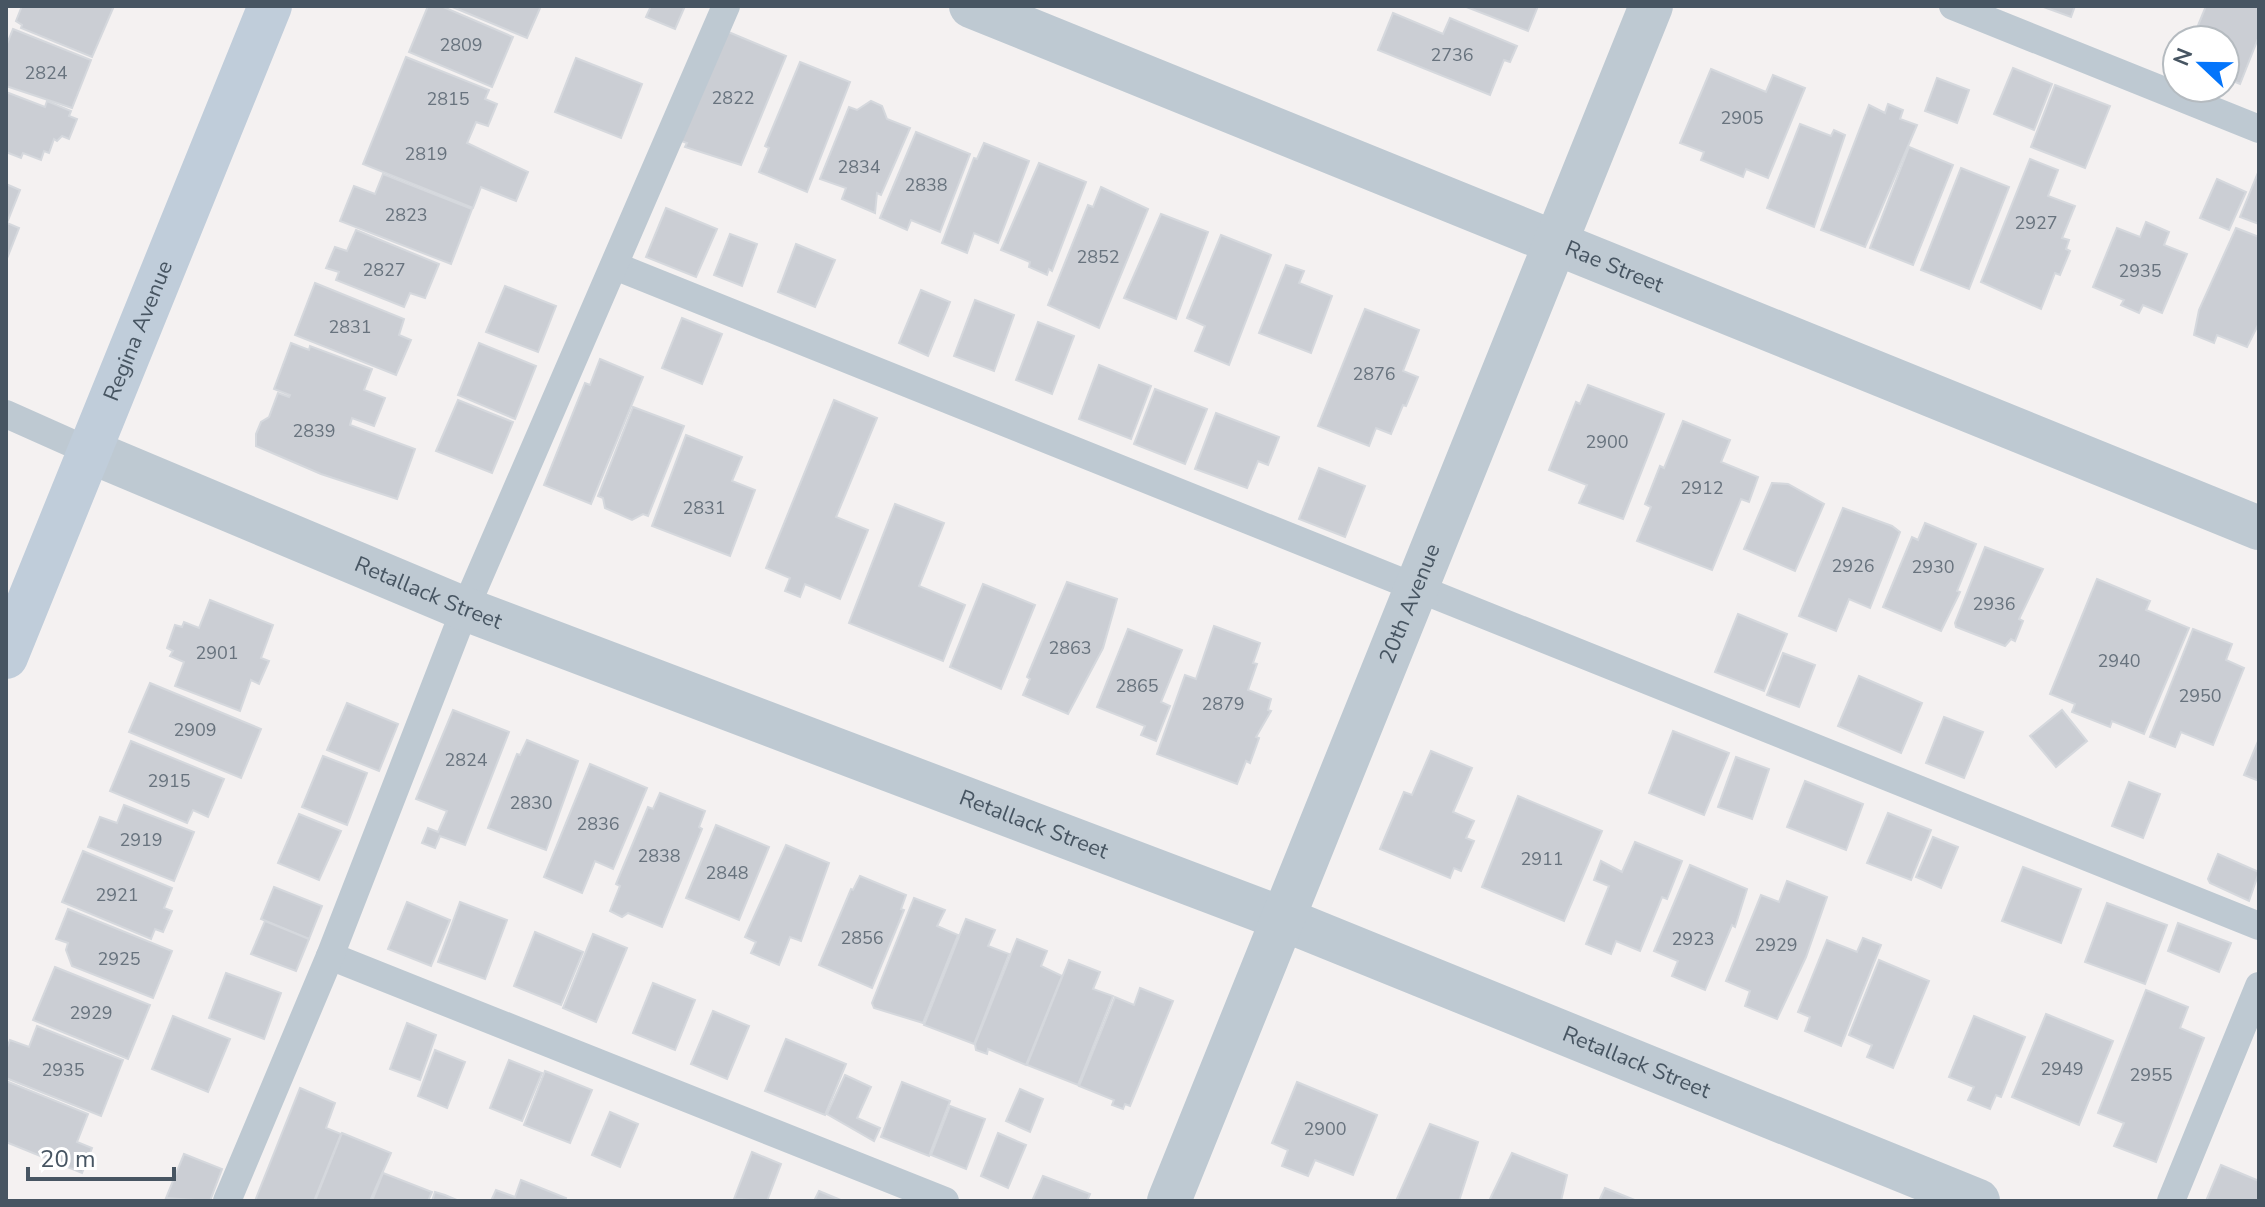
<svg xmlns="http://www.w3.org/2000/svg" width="2265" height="1207" font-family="'Nunito Sans',sans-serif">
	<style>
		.building { fill: #cbced4; stroke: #d5d8dd; stroke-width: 2 }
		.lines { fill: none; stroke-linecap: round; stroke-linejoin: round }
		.lane { stroke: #bec9d2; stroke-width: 28 }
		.street { stroke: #bec9d2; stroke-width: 44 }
		.secondary { stroke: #c0cdda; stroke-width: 44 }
		.labels { text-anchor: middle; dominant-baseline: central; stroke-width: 6; stroke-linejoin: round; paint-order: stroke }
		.number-label { font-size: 18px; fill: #68737e }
		.street-label { font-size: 22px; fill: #475562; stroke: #fff }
	</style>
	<rect width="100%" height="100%" fill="#f4f1f1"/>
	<g class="building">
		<path d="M22,6H114L92,57L21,28L22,25L16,21Z"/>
		<path d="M428,6H441L513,37L492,87L409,52Z"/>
		<path d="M450,6H541L527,38Z"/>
		<path d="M651,6H685L675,29L646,17Z"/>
		<path d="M1464,6H1538L1528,31Z"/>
		<path d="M2041,6H2075L2071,17Z"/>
		<path d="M2206,6H2259V36L2240,84L2225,78V40H2192Z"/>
		<path d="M1393,13L1443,34L1450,18L1517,46L1510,62L1504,60L1490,95L1378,50Z"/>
		<path d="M13,29L91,60L72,108L6,86V46Z"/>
		<path d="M726,31L786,56L741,165L685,147L687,143L681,141Z"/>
		<path d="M406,57L489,90L485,99L497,104L488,126L476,122L467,143L528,172L516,201L481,187L473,208L363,164Z"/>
		<path d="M576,58L642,84L621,138L555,112Z"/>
		<path d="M800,62L850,82L807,192L759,172L769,148L765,146Z"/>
		<path d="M2013,68L2052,84L2034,130L1994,114Z"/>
		<path d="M1711,69L1766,92L1773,75L1805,88L1768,178L1746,169L1743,177L1701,160L1704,152L1680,143Z"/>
		<path d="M1937,78L1969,90L1957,123L1925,111Z"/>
		<path d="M2055,85L2110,106L2085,168L2031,147Z"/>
		<path d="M6,92L45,107L47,101L71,111L69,116L77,119L69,139L62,136L57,141L54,139L49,153L44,151L41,160L23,153L21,158L6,152Z"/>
		<path d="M871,101L882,106L887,119L910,128L881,195L877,193L875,213L842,199L846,188L820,179L849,107L857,110Z"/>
		<path d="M1888,104L1903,110L1900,119L1917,125L1865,247L1821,230L1869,105L1885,113Z"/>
		<path d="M1800,124L1831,136L1834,130L1845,135L1814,227L1767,208Z"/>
		<path d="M916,132L970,154L940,232L911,220L907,230L880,218Z"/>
		<path d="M984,143L1029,161L998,243L974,233L967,253L942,243L974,158L977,159Z"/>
		<path d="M1909,147L1953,165L1913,265L1870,248Z"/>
		<path d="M2030,159L2058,170L2048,196L2075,206L2062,238L2069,240L2066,249L2070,251L2060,275L2055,273L2041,309L1981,282Z"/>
		<path d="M1039,163L1086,182L1052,271L1049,269L1047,275L1029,267L1030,262L1001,250Z"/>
		<path d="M1961,168L2009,187L1969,289L1921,270Z"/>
		<path d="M2259,170V224L2240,217Z"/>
		<path d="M383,174L472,209L451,264L340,221L354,186L375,194Z"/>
		<path d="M2217,179L2246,192L2229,230L2200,218Z"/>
		<path d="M6,184L20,190L7,223L19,228L6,261Z"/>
		<path d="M1101,187L1148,209L1099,328L1048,305L1088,205L1093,207Z"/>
		<path d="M666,208L717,229L696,277L646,257Z"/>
		<path d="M1161,214L1208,232L1176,319L1124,298Z"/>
		<path d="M2146,222L2169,232L2164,245L2187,254L2162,313L2143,305L2139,313L2121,305L2124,300L2093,287L2117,228L2140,237Z"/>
		<path d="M2236,228L2259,237V323L2247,347L2217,335L2214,343L2194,335L2199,310Z"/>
		<path d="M356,230L439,264L425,298L410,293L404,307L336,280L339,272L326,268L335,247L347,251Z"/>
		<path d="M730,234L757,244L742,286L714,275Z"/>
		<path d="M1221,235L1271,255L1229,365L1195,351L1205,326L1187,318Z"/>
		<path d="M796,244L835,260L815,307L778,292Z"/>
		<path d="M1286,265L1304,271L1299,283L1332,296L1311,353L1259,333Z"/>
		<path d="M315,283L404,319L399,335L411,340L396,375L295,335Z"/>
		<path d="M505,286L556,306L538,352L486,332Z"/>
		<path d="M921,290L950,302L928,356L899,343Z"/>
		<path d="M975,300L1014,315L994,371L954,356Z"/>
		<path d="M1365,309L1419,330L1403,371L1418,377L1406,406L1403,405L1391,434L1376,428L1369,446L1318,426Z"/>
		<path d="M682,318L722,334L702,384L662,368Z"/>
		<path d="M1038,322L1074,336L1052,394L1016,380Z"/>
		<path d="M291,343L309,350L310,346L372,369L364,390L385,398L374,426L352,418L350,425L415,449L397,499L321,474L256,446V434L261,422L269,417L278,393L289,397L290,395L274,389Z"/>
		<path d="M479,343L536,366L515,419L458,395Z"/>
		<path d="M600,359L643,377L591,504L544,485L585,383L590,385Z"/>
		<path d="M1099,365L1151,386L1131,439L1079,419Z"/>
		<path d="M1588,385L1664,414L1623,519L1579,503L1587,485L1549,470L1576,402L1580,404Z"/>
		<path d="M1155,389L1207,409L1185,464L1134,444Z"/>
		<path d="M458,400L513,422L492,473L436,451Z"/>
		<path d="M834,400L877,418L836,517L868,530L840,599L805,584L800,597L785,591L790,578L766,568Z"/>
		<path d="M633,407L684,426L648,516L643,514L632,520L605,508L603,498L598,496Z"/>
		<path d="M1216,413L1279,437L1268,465L1258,461L1247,488L1195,469Z"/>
		<path d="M1683,421L1730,440L1721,462L1758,477L1749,502L1741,499L1712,570L1637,541L1651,507L1645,504L1660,466L1664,468Z"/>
		<path d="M686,435L742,457L732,481L755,490L730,556L652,526Z"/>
		<path d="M1319,468L1365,486L1345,537L1299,519Z"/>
		<path d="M1772,483L1788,484L1824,504L1795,571L1744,549Z"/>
		<path d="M895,504L944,523L919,586L965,605L943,661L849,623Z"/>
		<path d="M1843,508L1892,526L1900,532L1870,608L1849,599L1836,631L1799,616Z"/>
		<path d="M1925,523L1976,544L1957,591L1960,592L1941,631L1883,607L1912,537L1918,540Z"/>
		<path d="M1985,547L2043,569L2019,619L2023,621L2015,641L2011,639L2005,646L1956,627L1955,623Z"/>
		<path d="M2097,579L2150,601L2146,610L2189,628L2144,734L2112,721L2110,727L2072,712L2075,704L2050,694Z"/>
		<path d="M1067,582L1117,599L1103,648L1068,714L1023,695L1030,679L1027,677Z"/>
		<path d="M983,584L1035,605L1001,689L950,667Z"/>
		<path d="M210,600L273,625L261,658L269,661L259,684L251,680L240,711L175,686L184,662L170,656L173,651L167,648L175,625L182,627L184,622L199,628Z"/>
		<path d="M1738,614L1787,634L1764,691L1715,672Z"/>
		<path d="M1214,626L1260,643L1253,663L1257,664L1248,690L1271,699L1268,710L1271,711L1256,737L1259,738L1250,763L1246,761L1237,784L1157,754L1185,675L1196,679Z"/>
		<path d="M1128,629L1182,650L1161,702L1170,706L1156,741L1141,735L1145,726L1097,707Z"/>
		<path d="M2193,629L2232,644L2226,660L2244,668L2213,745L2181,732L2175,747L2150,737Z"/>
		<path d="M1783,653L1815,665L1799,707L1767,695Z"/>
		<path d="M1859,676L1922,703L1901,753L1838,726Z"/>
		<path d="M150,683L261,729L241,778L129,732Z"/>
		<path d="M347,703L398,724L379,771L327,750Z"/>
		<path d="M453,710L509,732L465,845L440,836L435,848L422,843L428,828L438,832L447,811L416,799Z"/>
		<path d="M2062,710L2087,741L2056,767L2030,736Z"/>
		<path d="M1944,717L1983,732L1964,778L1926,763Z"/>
		<path d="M1673,731L1729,753L1704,815L1649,793Z"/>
		<path d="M2259,739V781L2244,775Z"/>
		<path d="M527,740L578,761L546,850L488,828L517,754L520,755Z"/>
		<path d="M131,741L224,779L208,817L193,810L187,823L110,791Z"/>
		<path d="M1431,751L1472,768L1453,812L1474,821L1466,838L1474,841L1461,871L1454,868L1450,878L1380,849L1404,792L1412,795Z"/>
		<path d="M323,756L367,773L347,825L302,807Z"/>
		<path d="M1736,757L1769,769L1752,819L1718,807Z"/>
		<path d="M590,764L647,788L613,869L595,861L582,893L544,877Z"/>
		<path d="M1805,781L1863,804L1846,850L1787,827Z"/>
		<path d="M2129,782L2160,794L2143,838L2112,826Z"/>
		<path d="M660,793L705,811L699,827L702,829L662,927L628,913L622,917L610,911L620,886L616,884L648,807L653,809Z"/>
		<path d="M1518,796L1602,831L1564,921L1482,887Z"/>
		<path d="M124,805L194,832L174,881L88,847L100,817L117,823Z"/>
		<path d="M1888,813L1931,830L1911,880L1867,863Z"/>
		<path d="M299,814L341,831L319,880L278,863Z"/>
		<path d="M716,825L769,847L739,920L686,898Z"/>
		<path d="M1933,837L1958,847L1941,888L1916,877Z"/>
		<path d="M1635,842L1682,861L1667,899L1662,897L1640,951L1616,941L1611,954L1586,944L1609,886L1594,880L1601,861L1622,872Z"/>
		<path d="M786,845L829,863L801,941L790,937L779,965L751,953L756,942L745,937Z"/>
		<path d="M83,851L172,888L164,908L172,911L163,932L155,929L151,939L62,902Z"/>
		<path d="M2218,854L2259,872L2249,901L2210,883L2208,879Z"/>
		<path d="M1690,865L1747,889L1735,927L1732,925L1705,990L1672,976L1678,961L1654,951Z"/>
		<path d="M2023,867L2081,889L2061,943L2002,921Z"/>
		<path d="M860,876L906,895L901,909L904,910L872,988L819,965L851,889L853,890Z"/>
		<path d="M1787,881L1827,897L1806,957L1777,1019L1745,1006L1750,991L1726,981L1761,895L1779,902Z"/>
		<path d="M274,887L322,906L309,939L261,919Z"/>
		<path d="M914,898L945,910L937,926L958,935L923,1023L874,1008L872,1003Z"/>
		<path d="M407,902L450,920L431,966L388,949Z"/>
		<path d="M460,902L507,920L485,979L438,962Z"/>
		<path d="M2107,903L2167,925L2145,984L2085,962Z"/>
		<path d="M68,909L172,951L153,998L72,966L66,950L68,943L56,939Z"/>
		<path d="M966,919L995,930L988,946L1009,954L974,1044L924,1025Z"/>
		<path d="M265,921L309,939L296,971L251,954Z"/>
		<path d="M2178,923L2231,943L2219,972L2168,951Z"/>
		<path d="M535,932L583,952L561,1005L514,986Z"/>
		<path d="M593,934L627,948L596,1022L563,1008Z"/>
		<path d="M1863,938L1881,945L1841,1046L1805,1031L1810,1017L1798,1012L1827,940L1857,952Z"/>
		<path d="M1017,939L1047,951L1041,966L1062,976L1026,1065L988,1049L987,1054L976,1050L975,1044Z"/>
		<path d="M1069,960L1100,972L1093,989L1113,996L1078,1085L1027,1065Z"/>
		<path d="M1879,960L1929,981L1893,1068L1867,1057L1872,1045L1849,1035Z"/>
		<path d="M55,967L150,1005L128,1059L33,1020Z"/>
		<path d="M226,973L281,993L264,1039L209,1018Z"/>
		<path d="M653,983L695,1000L675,1050L633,1033Z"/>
		<path d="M1140,988L1173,1001L1130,1106L1125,1104L1123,1109L1112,1105L1114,1100L1079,1086L1115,997L1134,1005Z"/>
		<path d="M2146,990L2188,1007L2180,1028L2204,1038L2156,1162L2114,1146L2124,1123L2098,1113Z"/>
		<path d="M713,1011L749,1026L727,1079L691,1064Z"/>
		<path d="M2046,1014L2113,1041L2079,1125L2012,1097Z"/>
		<path d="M173,1016L230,1039L208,1092L152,1069Z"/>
		<path d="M1974,1016L2025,1037L2001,1097L1996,1095L1990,1109L1968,1100L1974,1087L1949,1077Z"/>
		<path d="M407,1023L436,1035L420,1080L390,1069Z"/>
		<path d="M37,1026L123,1060L101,1116L6,1078V1050L10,1040L29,1047Z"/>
		<path d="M786,1039L846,1064L825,1115L765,1091Z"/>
		<path d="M435,1050L465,1062L447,1108L418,1096Z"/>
		<path d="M509,1060L542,1073L522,1121L490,1108Z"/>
		<path d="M545,1071L592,1090L570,1143L524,1125Z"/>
		<path d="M845,1075L871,1087L857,1118L880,1128L874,1141L827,1114Z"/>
		<path d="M6,1081L88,1114L77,1142L92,1148L82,1173L6,1142Z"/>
		<path d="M902,1082L950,1101L929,1156L881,1137Z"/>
		<path d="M1297,1082L1377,1115L1353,1175L1315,1160L1308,1176L1282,1166L1288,1150L1272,1143Z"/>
		<path d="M300,1088L335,1103L326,1128L341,1134L314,1201H255Z"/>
		<path d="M1020,1089L1043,1099L1030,1132L1006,1121Z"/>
		<path d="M950,1106L985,1119L966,1169L931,1155Z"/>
		<path d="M610,1112L638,1124L620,1167L592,1155Z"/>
		<path d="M1430,1124L1478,1142L1459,1201H1396Z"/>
		<path d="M342,1133L391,1153L370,1201H315Z"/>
		<path d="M998,1133L1026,1145L1008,1188L981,1176Z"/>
		<path d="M752,1152L781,1164L767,1201L734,1199Z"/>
		<path d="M1512,1153L1567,1175L1561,1201H1489Z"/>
		<path d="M184,1154L222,1169L210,1201L166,1198Z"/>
		<path d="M2221,1165L2259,1181V1201H2206Z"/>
		<path d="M383,1173L432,1192L428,1201H372Z"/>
		<path d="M1043,1176L1090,1194L1087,1201H1032Z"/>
		<path d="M521,1180L566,1198L565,1201H491L496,1190L515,1197Z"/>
		<path d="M1605,1188L1637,1201H1599Z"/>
		<path d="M819,1191L843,1201H814Z"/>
		<path d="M435,1192L445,1195L459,1201H432Z"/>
	</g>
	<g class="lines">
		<g class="lane">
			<path d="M1953,6L2259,129"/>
			<path d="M615,266L2259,926"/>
			<path d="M6,414L89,451"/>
			<path d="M330,956L945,1201"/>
			<path d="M227,1201L330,956L465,609L726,6"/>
			<path d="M2171,1201L2259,986"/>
		</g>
		<g class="street">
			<path id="s1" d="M971,6L2259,528"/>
			<path id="s2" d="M89,451L465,609L1283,919L1978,1201"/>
			<path id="s3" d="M1169,1201L1651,6"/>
		</g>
		<path class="secondary" id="s4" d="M6,657L270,6"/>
	</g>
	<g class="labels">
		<g class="number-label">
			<text x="461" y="45">2809</text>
			<text x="1452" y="55">2736</text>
			<text x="46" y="73">2824</text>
			<text x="733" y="98">2822</text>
			<text x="448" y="99">2815</text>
			<text x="1742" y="118">2905</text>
			<text x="426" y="154">2819</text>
			<text x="859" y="167">2834</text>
			<text x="926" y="185">2838</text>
			<text x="406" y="215">2823</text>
			<text x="2036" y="223">2927</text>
			<text x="1098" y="257">2852</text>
			<text x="384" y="270">2827</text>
			<text x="2140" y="271">2935</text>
			<text x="350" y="327">2831</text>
			<text x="1374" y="374">2876</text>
			<text x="314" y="431">2839</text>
			<text x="1607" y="442">2900</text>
			<text x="1702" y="488">2912</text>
			<text x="704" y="508">2831</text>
			<text x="1853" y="566">2926</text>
			<text x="1933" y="567">2930</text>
			<text x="1994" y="604">2936</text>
			<text x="1070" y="648">2863</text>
			<text x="217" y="653">2901</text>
			<text x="2119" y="661">2940</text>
			<text x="1137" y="686">2865</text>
			<text x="2200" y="696">2950</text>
			<text x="1223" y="704">2879</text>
			<text x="195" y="730">2909</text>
			<text x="466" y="760">2824</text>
			<text x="169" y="781">2915</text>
			<text x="531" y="803">2830</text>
			<text x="598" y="824">2836</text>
			<text x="141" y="840">2919</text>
			<text x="659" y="856">2838</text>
			<text x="1542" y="859">2911</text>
			<text x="727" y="873">2848</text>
			<text x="117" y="895">2921</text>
			<text x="862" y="938">2856</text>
			<text x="1693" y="939">2923</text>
			<text x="1776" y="945">2929</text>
			<text x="119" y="959">2925</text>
			<text x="91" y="1013">2929</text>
			<text x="2062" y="1069">2949</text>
			<text x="63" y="1070">2935</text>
			<text x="2151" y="1075">2955</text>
			<text x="1325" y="1129">2900</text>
		</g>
		<g class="street-label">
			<text stroke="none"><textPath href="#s1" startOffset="694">Rae Street</textPath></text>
			<text stroke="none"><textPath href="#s4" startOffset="352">Regina Avenue</textPath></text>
			<text stroke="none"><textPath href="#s2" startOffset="368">Retallack Street</textPath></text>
			<text stroke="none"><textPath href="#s3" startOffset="644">20th Avenue</textPath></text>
			<text stroke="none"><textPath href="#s2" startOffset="1016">Retallack Street</textPath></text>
			<text stroke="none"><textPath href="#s2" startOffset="1664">Retallack Street</textPath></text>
		</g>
	</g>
	<rect width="2265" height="1207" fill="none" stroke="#475562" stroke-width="16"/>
	<g transform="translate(2201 64) rotate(292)"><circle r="38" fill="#ffffff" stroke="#b5bbc0" stroke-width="2"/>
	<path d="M0-6L14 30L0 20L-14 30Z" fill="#0475fb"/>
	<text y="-12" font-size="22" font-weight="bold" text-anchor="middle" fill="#475562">N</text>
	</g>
	<path d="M28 1167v12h146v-12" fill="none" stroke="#475562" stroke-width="4"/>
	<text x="40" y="1167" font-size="24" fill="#475562" stroke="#ffffff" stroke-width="6" paint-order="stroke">20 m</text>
</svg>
